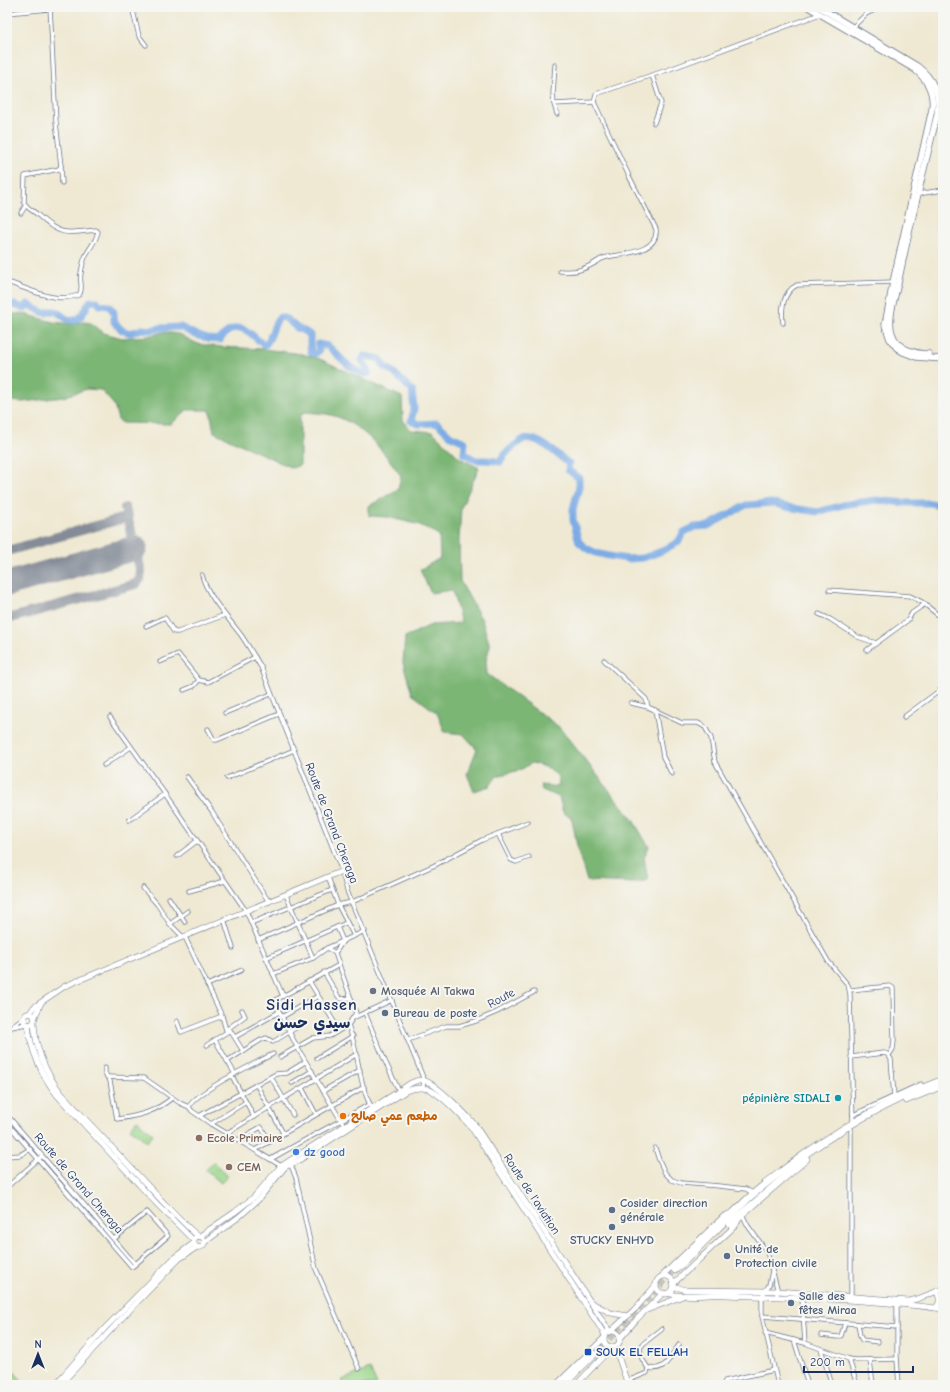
<svg xmlns="http://www.w3.org/2000/svg" width="950" height="1392" font-family="'Comic Neue','Playpen Sans Arabic',sans-serif">
	<style>
		.green { fill: #9bd589; stroke: #5b8274 }
		.forest { fill: #7cb675; stroke: #4c726a }
		.lines { fill: none; stroke-linecap: round; stroke-linejoin: round }
		.river { stroke: #7babe5; stroke-width: 7 }
		.taxiway { stroke: #858c98; stroke-width: 10 }
		.runway { stroke: #858c98; stroke-width: 25 }
		.highway-tunnel { stroke: #c5c4bc; stroke-width: 7; stroke-dasharray: 7 3.5; stroke-linecap: butt }
		.street-casing { stroke: #657087; stroke-width: 5 }
		.secondary-casing { stroke: #657087; stroke-width: 6 }
		.primary-casing { stroke: #657087; stroke-width: 7 }
		.highway-casing { stroke: #657087; stroke-width: 8 }
		.street { stroke: #fff; stroke-width: 3.5 }
		.secondary { stroke: #fff; stroke-width: 5 }
		.primary { stroke: #fff; stroke-width: 5.5 }
		.highway { stroke: #fff; stroke-width: 7 }
		.worship-dot { fill: #6b7280; stroke: #f6f6f2; stroke-width: 1.5 }
		.service-dot { fill: #5c6f8a; stroke: #f6f6f2; stroke-width: 1.5 }
		.culture-dot { fill: #0f9aa8; stroke: #f6f6f2; stroke-width: 1.5 }
		.food-dot { fill: #e8710a; stroke: #f6f6f2; stroke-width: 1.5 }
		.education-dot { fill: #8d6e63; stroke: #f6f6f2; stroke-width: 1.5 }
		.shop-dot { fill: #3f7fe0; stroke: #f6f6f2; stroke-width: 1.5 }
		.transit-dot { fill: #1a4fb4; stroke: #f6f6f2; stroke-width: 1.5 }
		.labels { text-anchor: middle; dominant-baseline: central; stroke-width: 4; stroke-linejoin: round; paint-order: stroke }
		.street-label { font-size: 12px; fill: #1b2f5e; stroke: #f6f6f2 }
		.worship-label { font-size: 12px; font-weight: bold; fill: #5b616d; stroke: #f6f6f2; text-anchor: start }
		.service-label { font-size: 12px; font-weight: bold; fill: #4e5e75; stroke: #f6f6f2; text-anchor: start }
		.culture-label { font-size: 12px; font-weight: bold; fill: #0d838f; stroke: #f6f6f2; text-anchor: end }
		.food-label { font-size: 12px; font-weight: bold; fill: #c56008; stroke: #f6f6f2; text-anchor: start }
		.education-label { font-size: 12px; font-weight: bold; fill: #785e54; stroke: #f6f6f2; text-anchor: start }
		.shop-label { font-size: 12px; font-weight: bold; fill: #366cbe; stroke: #f6f6f2; text-anchor: start }
		.transit-label { font-size: 12px; font-weight: bold; fill: #164399; stroke: #f6f6f2; text-anchor: start }
		.district-label { font-size: 16px; font-weight: bold; letter-spacing: 1px; fill: #1b2f5e; stroke: #f6f6f2 }
	</style>
	<rect width="100%" height="100%" fill="#f6f6f2"/>
	<filter id="ink" filterUnits="userSpaceOnUse"><feTurbulence type="fractalNoise" baseFrequency=".025" numOctaves="2"/><feDisplacementMap in="SourceGraphic" scale="8" xChannelSelector="R" yChannelSelector="G"/><feConvolveMatrix kernelMatrix="1 2 1 2 8 2 1 2 1" color-interpolation-filters="sRGB"/></filter>
	<filter id="wash" filterUnits="userSpaceOnUse"><feTurbulence type="fractalNoise" baseFrequency=".012" numOctaves="4" result="noise"/><feDisplacementMap in="SourceGraphic" scale="16" xChannelSelector="R" yChannelSelector="G"/><feGaussianBlur stdDeviation="0.9" result="paint"/><feColorMatrix in="noise" values="0 0 0 0 0 0 0 0 0 0 0 0 0 0 0 0 0 1.4 0 .05"/><feComposite in="paint" operator="in"/></filter>
	<g filter="url(#wash)">
		<rect width="100%" height="100%" fill="#efe9d3"/>
		<g class="green">
			<path d="M137,1120L153,1134L147,1142L130,1128Z"/>
			<path d="M213,1162L228,1176L221,1183L206,1170Z"/>
			<path d="M7,1364L26,1385H7Z"/>
			<path d="M370,1369L377,1385H344L342,1380Z"/>
		</g>
		<path class="forest" d="M21,313L53,322L72,324L83,322L91,323L104,333L122,338L148,336L164,332L178,334L198,344L221,347L263,349L302,354L320,359L402,397L403,420L411,430L433,432L460,458L479,468L461,508L459,539L460,581L482,620L490,646L486,660L487,674L559,727L633,820L649,847L644,857L648,880L635,883L587,881L578,851L572,819L563,812L559,797L542,790L540,785L559,787L557,775L545,767L532,763L520,770L497,776L490,786L474,791L467,774L477,749L463,734L445,732L437,713L412,694L403,663L405,637L431,625L461,623L452,590L431,593L420,570L440,558L439,535L420,525L387,517L369,516V506L398,489L401,476C384,452 364,426 335,416C326,413 314,413 304,412L300,417V465L292,468L214,432L210,410H187L171,424L123,423L118,420L114,405L101,390L87,389L63,397L23,402L7,401V315Z"/>
		<g class="lines">
			<path class="river" d="M7,305H14L25,308L28,304L42,312L46,313C61,303 65,330 80,317C84,313 87,306 90,301H97L100,305L109,306L114,312V322L122,330L130,333L142,329L151,330L160,328L180,327L196,335L208,339L220,340C225,331 238,324 247,331C254,335 258,341 265,345C274,336 271,326 280,317C289,317 292,326 299,329C305,331 306,331 310,335V344L311,352L315,354L319,351L318,344L328,346L349,366L364,374L368,373L367,368L362,361L364,356L380,359L384,367L392,371L412,390L414,409L411,421L418,424L437,423L451,436L465,442L464,454C469,455 472,459 476,460C485,460 491,459 500,462C503,455 508,451 514,446C517,444 521,440 524,439C538,435 559,456 569,464L568,470L579,478V487L573,509V520L579,542L586,548L596,553L609,556L627,559L643,558L662,551L678,542L684,532L695,527L708,526L746,505L772,503L786,507L818,512L843,505L875,500L906,503H932L943,510"/>
			<g class="taxiway">
				<path d="M7,551L128,517"/>
				<path d="M7,619L136,584L140,579L141,572L125,508"/>
			</g>
			<path class="runway" d="M7,584L135,548"/>
		</g>
	</g>
	<g filter="url(#ink)">
		<g class="lines">
			<path class="highway-tunnel" d="M594,1354L675,1270"/>
			<g class="street-casing">
				<g id="street">
					<path d="M132,7L139,36L146,45"/>
					<path d="M7,13L50,9"/>
					<path d="M851,29L866,14L881,7"/>
					<path d="M652,75L661,103L654,123"/>
					<path d="M554,104L553,94L555,65"/>
					<path d="M557,114L554,104L594,102"/>
					<path d="M61,166L62,183"/>
					<path d="M918,194L943,190"/>
					<path d="M21,213L26,205"/>
					<path d="M560,271C575,272 580,271 593,264C597,262 600,259 604,258C620,253 659,254 656,229L629,176L594,102L596,94L670,69L820,14"/>
					<path d="M7,282C30,289 54,304 79,295C84,289 79,281 81,273C82,267 83,261 86,255C91,245 95,244 98,232L96,230C68,233 61,237 39,216C34,211 28,209 24,203L25,176L59,169L61,166L56,122L50,7"/>
					<path d="M783,323C781,309 783,292 797,285L893,282"/>
					<path d="M202,575C206,594 228,618 241,635C248,645 254,656 261,667L342,871L347,891L422,1075L424,1080L423,1088"/>
					<path d="M829,590L910,596L922,602L943,619"/>
					<path d="M819,614L830,619L858,637L876,643"/>
					<path d="M146,626L163,618H165L174,632H178L225,615"/>
					<path d="M867,650L908,620L912,613L925,604"/>
					<path d="M604,660L646,699L648,707"/>
					<path d="M160,662L178,654L199,680L208,682L255,657"/>
					<path d="M184,690L194,686L199,680"/>
					<path d="M631,703L648,707L682,723H698L705,727L711,738L715,762L828,961L848,985L850,994L853,1123"/>
					<path d="M655,710L663,757L672,774"/>
					<path d="M225,713L271,694"/>
					<path d="M110,717L165,794L246,911L283,996"/>
					<path d="M904,717L943,688"/>
					<path d="M208,729L214,740H217L279,714"/>
					<path d="M104,765L131,747"/>
					<path d="M187,777L212,812L218,822L269,902"/>
					<path d="M227,778L294,750"/>
					<path d="M129,820L165,794"/>
					<path d="M498,834L511,860L516,862L529,857"/>
					<path d="M177,856L197,841"/>
					<path d="M328,877L338,905L354,936"/>
					<path d="M143,888L157,904L170,924L183,937"/>
					<path d="M189,891L225,881"/>
					<path d="M286,895L313,958"/>
					<path d="M169,898L185,922"/>
					<path d="M224,919L233,948"/>
					<path d="M251,923L332,890"/>
					<path d="M170,924L188,911"/>
					<path d="M337,927L343,941L335,953L356,1013L348,1025C359,1051 358,1084 372,1108"/>
					<path d="M185,937L222,1016L226,1030L245,1016L242,1010"/>
					<path d="M258,940L338,905L352,902L435,865L482,840L528,822"/>
					<path d="M327,948L365,931"/>
					<path d="M266,958L346,923"/>
					<path d="M339,965L274,1001L297,1047L345,1127"/>
					<path d="M324,972L338,996L341,999L351,998"/>
					<path d="M273,974L313,958L327,948L335,953"/>
					<path d="M309,981L339,1030"/>
					<path d="M207,985L242,970"/>
					<path d="M850,990L890,986L893,988L894,1041L893,1049L889,1055"/>
					<path d="M365,1013L385,1061L399,1091"/>
					<path d="M282,1017L318,996"/>
					<path d="M353,1018L392,1000"/>
					<path d="M177,1021L181,1032L222,1016"/>
					<path d="M12,1027L26,1024"/>
					<path d="M7,1030L24,1017"/>
					<path d="M235,1037L279,1012"/>
					<path d="M215,1040L235,1074"/>
					<path d="M408,1040L446,1026H459L476,1021L497,1012L534,992"/>
					<path d="M207,1045L230,1030L243,1051"/>
					<path d="M273,1054C257,1062 194,1093 189,1107L192,1111L211,1124L283,1167"/>
					<path d="M280,1057L313,1038L330,1036L348,1025"/>
					<path d="M851,1057L884,1053L887,1054L891,1059L894,1096"/>
					<path d="M317,1058L353,1036"/>
					<path d="M227,1061L261,1040L266,1038L273,1042L302,1024"/>
					<path d="M105,1068V1073L110,1081L117,1119C139,1116 155,1112 172,1098"/>
					<path d="M232,1076L254,1117"/>
					<path d="M107,1077L144,1078L180,1103L189,1107"/>
					<path d="M271,1077L293,1115"/>
					<path d="M292,1083L312,1071"/>
					<path d="M256,1084L283,1133"/>
					<path d="M302,1088L316,1114"/>
					<path d="M323,1091L360,1070"/>
					<path d="M7,1115L135,1264"/>
					<path d="M853,1115L921,1084"/>
					<path d="M199,1116L276,1074L287,1073L305,1062"/>
					<path d="M7,1123L132,1267L168,1236L147,1212L114,1239"/>
					<path d="M211,1124L246,1102"/>
					<path d="M227,1133L357,1054"/>
					<path d="M238,1140L261,1127L270,1142"/>
					<path d="M655,1148L659,1160L665,1173L672,1180L681,1183L719,1186L746,1189L754,1194"/>
					<path d="M255,1150L364,1087"/>
					<path d="M7,1156L20,1155L30,1149"/>
					<path d="M271,1159C304,1140 337,1123 370,1104"/>
					<path d="M291,1165L296,1178L316,1269L359,1369"/>
					<path d="M7,1187L42,1156"/>
					<path d="M742,1214L748,1226L767,1252L777,1288V1297"/>
					<path d="M772,1271L769,1285L762,1296V1316L778,1385"/>
					<path d="M851,1297V1129"/>
					<path d="M802,1298L805,1343"/>
					<path d="M897,1305V1359L899,1385"/>
					<path d="M762,1316L897,1327"/>
					<path d="M858,1324L860,1336L862,1340L878,1342"/>
					<path d="M765,1333L805,1343L849,1359L857,1360L897,1359"/>
					<path d="M821,1335L838,1337L841,1336L845,1323"/>
					<path d="M794,1340L808,1385"/>
					<path d="M821,1349L832,1385"/>
					<path d="M849,1359L857,1385"/>
					<path d="M870,1360L873,1385"/>
					<path d="M648,1368C665,1372 670,1358 679,1345"/>
					<path d="M627,1381L647,1373L648,1368L642,1359L640,1348L644,1343L662,1329"/>
					<path d="M723,1385L725,1381L774,1370"/>
				</g>
			</g>
			<g class="secondary-casing">
				<g id="secondary">
					<path d="M30,1013L34,1007L65,986L342,871"/>
					<circle cx="29" cy="1019" r="5.5"/>
					<path d="M35,1017L41,1003"/>
					<path d="M34,1022C35,1048 46,1073 61,1093L164,1203L191,1230L198,1236"/>
					<path d="M28,1024C30,1049 42,1076 57,1095L157,1204L194,1241"/>
					<path d="M200,1236L235,1212L254,1197L281,1166L399,1091C405,1087 414,1079 422,1080C433,1080 467,1115 475,1125L610,1332"/>
					<circle cx="199" cy="1242" r="5.5"/>
					<path d="M205,1242L240,1216L258,1200L285,1167L298,1161L406,1091C414,1088 421,1087 428,1089C441,1094 462,1117 471,1127L605,1335"/>
					<path d="M662,1276L724,1216L731,1213"/>
					<circle cx="665" cy="1285" r="9"/>
					<path d="M673,1284L736,1225L740,1215"/>
					<path d="M673,1286L686,1290L777,1291L909,1301L917,1299L943,1289"/>
					<path d="M667,1293C678,1298 711,1294 725,1295C797,1298 871,1299 943,1309"/>
					<path d="M590,1302L611,1313L628,1316"/>
					<path d="M936,1308L940,1301L937,1291"/>
					<path d="M647,1310L683,1296"/>
					<path d="M611,1331L635,1309L656,1285"/>
					<circle cx="612" cy="1339" r="8"/>
					<path d="M619,1340L636,1320L663,1293"/>
					<path d="M612,1347L618,1356L628,1385"/>
					<path d="M55,1385L105,1328L175,1257L194,1243"/>
					<path d="M60,1385L122,1318L179,1259L197,1247"/>
					<path d="M556,1385L604,1338"/>
					<path d="M576,1385L612,1347"/>
				</g>
			</g>
			<g class="primary-casing">
				<g id="primary">
					<path d="M808,7L914,69C927,79 934,93 932,109L893,282L885,325L890,339L897,348L903,352L916,357L943,359"/>
					<path d="M819,7L917,66C933,78 941,95 937,115C924,170 910,224 899,279C896,294 887,318 892,333C897,349 914,354 929,354"/>
				</g>
			</g>
			<g class="highway-casing">
				<g id="highway">
					<path d="M906,1100L943,1085"/>
					<path d="M730,1224L806,1159"/>
					<path d="M675,1270C701,1246 725,1220 751,1196C761,1187 772,1179 782,1171C832,1133 884,1102 943,1080"/>
					<path d="M563,1385L594,1354"/>
				</g>
			</g>
			<use href="#street" class="street"/>
			<use href="#secondary" class="secondary"/>
			<use href="#primary" class="primary"/>
			<use href="#highway" class="highway"/>
		</g>
	</g>
	<circle class="worship-dot" cx="373" cy="991" r="4"/>
	<g class="service-dot">
		<circle cx="385" cy="1013" r="4"/>
		<circle cx="612" cy="1210" r="4"/>
		<circle cx="612" cy="1227" r="4"/>
		<circle cx="727" cy="1256" r="4"/>
		<circle cx="791" cy="1303" r="4"/>
	</g>
	<circle class="culture-dot" cx="838" cy="1098" r="4"/>
	<circle class="food-dot" cx="343" cy="1116" r="4"/>
	<g class="education-dot">
		<circle cx="199" cy="1138" r="4"/>
		<circle cx="229" cy="1167" r="4"/>
	</g>
	<circle class="shop-dot" cx="296" cy="1152" r="4"/>
	<rect class="transit-dot" x="584" y="1348" width="8" height="8" rx="2"/>
	<g class="labels">
		<g class="street-label">
			<text transform="translate(332 823) rotate(69)">Route de Grand Cheraga</text>
			<text transform="translate(501 998) rotate(-28)">Route</text>
			<text transform="translate(79 1183) rotate(49)">Route de Grand Cheraga</text>
			<text transform="translate(532 1194) rotate(57)">Route de l'aviation</text>
		</g>
		<g class="worship-label">
			<text x="381" y="991">Mosquée Al Takwa</text>
		</g>
		<g class="service-label">
			<text x="393" y="1013">Bureau de poste</text>
			<text x="620" y="1203">Cosider direction<tspan x="620" dy="14">générale</tspan></text>
			<text x="612" y="1240" text-anchor="middle">STUCKY ENHYD</text>
			<text x="735" y="1249">Unité de<tspan x="735" dy="14">Protection civile</tspan></text>
			<text x="799" y="1296">Salle des<tspan x="799" dy="14">fêtes Miraa</tspan></text>
		</g>
		<g class="culture-label">
			<text x="830" y="1098">pépinière SIDALI</text>
		</g>
		<g class="food-label">
			<text x="351" y="1116">مطعم عمي صالح</text>
		</g>
		<g class="education-label">
			<text x="207" y="1138">Ecole Primaire</text>
			<text x="237" y="1167">CEM</text>
		</g>
		<g class="shop-label">
			<text x="304" y="1152">dz good</text>
		</g>
		<g class="transit-label">
			<text x="596" y="1352">SOUK EL FELLAH</text>
		</g>
		<g class="district-label">
			<text x="312" y="1005">Sidi Hassen<tspan x="312" dy="18">سيدي حسن</tspan></text>
		</g>
	</g>
	<rect width="950" height="1392" fill="none" stroke="#f6f6f2" stroke-width="24"/>
	<g transform="translate(38 1354)" stroke="#f6f6f2" stroke-width="3" paint-order="stroke">
	<path d="M0-3L7 15L0 10L-7 15Z" fill="#1b2f5e"/>
	<text y="-6" font-size="11" font-weight="bold" text-anchor="middle" fill="#1b2f5e">N</text>
	</g>
	<path d="M804 1366v6h109v-6" fill="none" stroke="#1b2f5e" stroke-width="2"/>
	<text x="810" y="1366" font-size="12" fill="#1b2f5e" stroke="#f6f6f2" stroke-width="3" paint-order="stroke">200 m</text>
</svg>
